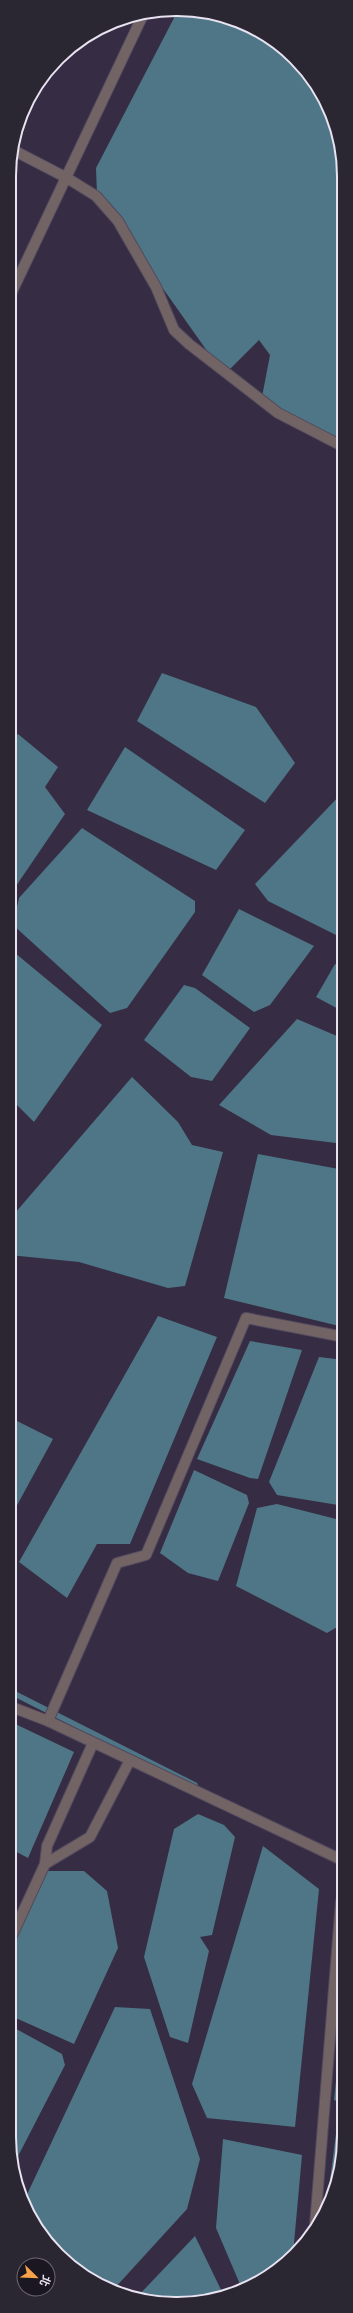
<svg xmlns="http://www.w3.org/2000/svg" width="353" height="2313" font-family="Lato,'Noto Sans TC',sans-serif">
	<style>
		.water { fill: #4e7686 }
		.lines { fill: none; stroke-linecap: round; stroke-linejoin: round }
		.stream { stroke: #4e7686; stroke-width: 5.5 }
		.lane-casing { stroke: #52495f; stroke-width: 12 }
		.lane { stroke: #726464; stroke-width: 10 }
		.rim { fill: none; stroke: #e8e2f1; stroke-width: 2 }
	</style>
	<rect width="100%" height="100%" fill="#362c43"/>
	<g class="water">
		<path d="M188,9L250,26L295,58L327,103L344,165V452L261,402L270,355L259,340L224,375L97,195L96,168L174,18L172,11Z"/>
		<path d="M162,673L256,707L295,763L265,803L137,721Z"/>
		<path d="M18,734L58,767L45,787L65,814L16,886L9,885V744Z"/>
		<path d="M125,747L245,830L216,870L87,810Z"/>
		<path d="M344,791V939L268,901L255,884Z"/>
		<path d="M82,828L195,901V912L127,1008L110,1013L13,925L19,898Z"/>
		<path d="M239,909L314,946L270,1005L254,1012L202,975Z"/>
		<path d="M9,948L102,1025L34,1122L9,1097Z"/>
		<path d="M335,964L344,969V1012L316,997Z"/>
		<path d="M184,985L195,988L250,1028L212,1081L191,1077L144,1040Z"/>
		<path d="M297,1019L344,1039V1144L271,1135L219,1105Z"/>
		<path d="M132,1077L178,1122L192,1145L223,1152L185,1286L168,1288L79,1262L9,1255V1220Z"/>
		<path d="M258,1154L344,1170L343,1327L224,1298Z"/>
		<path d="M158,1316L217,1337L130,1544H97L67,1598L19,1562Z"/>
		<path d="M250,1341L302,1350L258,1479L250,1478L197,1459Z"/>
		<path d="M319,1357L344,1360V1506L277,1495L269,1482Z"/>
		<path d="M9,1417L53,1439L9,1520Z"/>
		<path d="M194,1470L247,1495L249,1503L218,1581L188,1573L160,1553Z"/>
		<path d="M277,1504L344,1521V1623L327,1633L236,1586L257,1508Z"/>
		<path d="M9,1721L74,1752L28,1858L9,1848Z"/>
		<path d="M198,1814L224,1825L235,1837L212,1935L200,1937L209,1951L188,2043L170,2037L144,1957L174,1829Z"/>
		<path d="M263,1846L319,1889L295,2127L207,2118L192,2084Z"/>
		<path d="M45,1871H84L107,1891L118,1948L74,2044L9,2015V1950Z"/>
		<path d="M344,2005V2104L334,2100Z"/>
		<path d="M115,2007L150,2009L200,2159L187,2209L113,2290L103,2287L58,2255L23,2203Z"/>
		<path d="M9,2025L62,2054L65,2065L14,2164L9,2136Z"/>
		<path d="M344,2118V2148L326,2211L337,2126Z"/>
		<path d="M223,2139L302,2155L293,2254L287,2262L242,2289L216,2228Z"/>
		<path d="M195,2236L224,2296L166,2304L138,2296Z"/>
	</g>
	<g class="lines">
		<path class="stream" d="M9,1691L195,1785"/>
		<g class="lane-casing">
			<g id="lane">
				<path d="M13,150L67,178L96,196L118,221L156,287L174,330L189,344L278,413L344,447"/>
				<path d="M9,298L143,15"/>
				<path d="M9,1706L48,1721L344,1861"/>
				<path d="M48,1721L117,1563L146,1555L246,1318L344,1337"/>
				<path d="M45,1864L47,1846L93,1743"/>
				<path d="M9,1942L45,1864L90,1837L130,1760"/>
				<path d="M315,2225L341,1901L344,1897"/>
			</g>
		</g>
		<use href="#lane" class="lane"/>
	</g>
	<path d="M0 0H353V2313H0ZM176 16H177A160 160 0 0 1 337 176V2137A160 160 0 0 1 177 2297H176A160 160 0 0 1 16 2137V176A160 160 0 0 1 176 16Z" fill="#2b2732" fill-rule="evenodd"/>
	<path class="rim" d="M176 16H177A160 160 0 0 1 337 176V2137A160 160 0 0 1 177 2297H176A160 160 0 0 1 16 2137V176A160 160 0 0 1 176 16Z"/>
	<g transform="translate(36 2277) rotate(113)"><circle r="19" fill="#1b1721" stroke="#6d6874"/>
	<path d="M0-3L7 15L0 10L-7 15Z" fill="#f7a248"/>
	<text y="-6" font-size="11" font-weight="bold" text-anchor="middle" fill="#e8e2f1">北</text>
	</g>
</svg>
